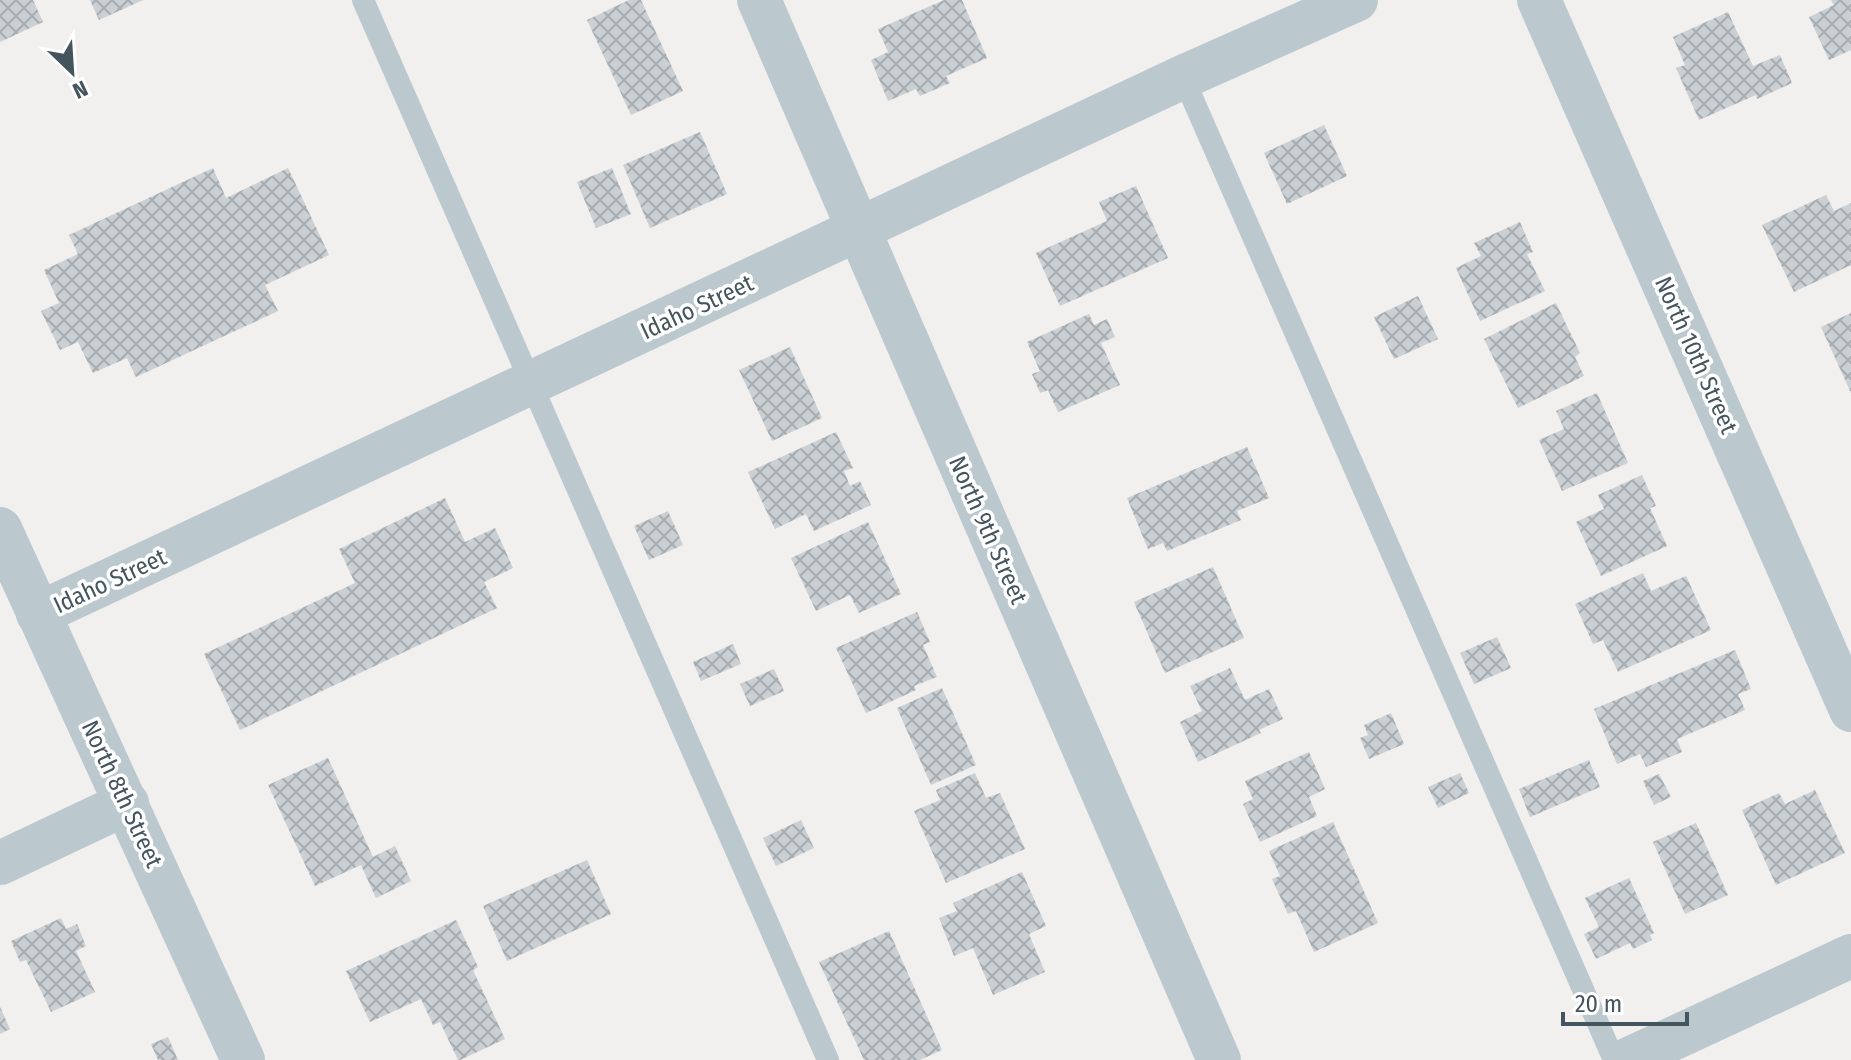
<svg xmlns="http://www.w3.org/2000/svg" width="1851" height="1060" font-family="'Fira Sans Condensed',sans-serif">
	<style>
		.building { fill: url(#building-cross-hatch) }
		.lines { fill: none; stroke-linecap: round; stroke-linejoin: round }
		.service { stroke: #bbc9cf; stroke-width: 22 }
		.minor { stroke: #bbc9cf; stroke-width: 44 }
		.labels { text-anchor: middle; dominant-baseline: central; stroke-width: 7; stroke-linejoin: round; paint-order: stroke }
		.street-label { font-size: 24px; fill: #45555e; stroke: #fff }
	</style>
	<defs>
		<pattern id="building-cross-hatch" width="8" height="8" patternUnits="userSpaceOnUse" patternTransform="scale(2)"><rect width="8" height="8" fill="#cad0d4"/><path d="M0 0l8 8M0 8l8-8" fill="none" stroke="#a6acaf"/></pattern>
	</defs>
	<rect width="100%" height="100%" fill="#f2efef"/>
	<g class="building">
		<path d="M0,0H33L43,22L0,42Z"/>
		<path d="M90,0H143L99,20Z"/>
		<path d="M629,0H641L683,91L631,115L587,20Z"/>
		<path d="M944,0H962L987,58L946,76L950,83L920,96L916,89L888,101L871,60L888,52L878,29Z"/>
		<path d="M1831,0H1851V50L1829,60L1809,17L1834,5Z"/>
		<path d="M1728,12L1753,66L1780,55L1792,83L1757,99L1756,95L1699,120L1676,68L1685,65L1673,37Z"/>
		<path d="M1324,125L1347,176L1287,204L1264,153Z"/>
		<path d="M700,132L727,194L650,228L623,165Z"/>
		<path d="M213,168L226,198L288,168L329,255L265,285L278,311L136,377L127,358L93,373L78,342L60,350L41,311L59,303L44,270L78,254L69,235Z"/>
		<path d="M612,168L631,214L596,228L577,182Z"/>
		<path d="M1136,186L1168,258L1060,306L1036,253L1107,221L1099,202Z"/>
		<path d="M1826,195L1834,211L1851,203V265L1794,292L1762,225Z"/>
		<path d="M1520,222L1533,252L1527,254L1545,291L1480,321L1456,268L1481,256L1474,243Z"/>
		<path d="M1418,296L1438,339L1394,359L1374,317Z"/>
		<path d="M1556,303L1580,353L1575,357L1584,376L1518,408L1484,339Z"/>
		<path d="M1851,313V393L1821,327Z"/>
		<path d="M1089,314L1094,325L1107,319L1115,337L1101,343L1120,385L1058,412L1048,390L1040,393L1032,374L1040,371L1027,342Z"/>
		<path d="M790,347L822,418L772,441L739,370Z"/>
		<path d="M1597,393L1628,463L1562,491L1539,440L1564,429L1556,411Z"/>
		<path d="M836,432L853,468L844,471L850,486L860,481L871,505L814,531L806,514L775,529L748,472Z"/>
		<path d="M1247,447L1269,498L1237,511L1241,520L1167,551L1163,543L1148,549L1127,498Z"/>
		<path d="M1642,475L1656,506L1650,508L1667,546L1601,576L1576,522L1604,509L1598,495Z"/>
		<path d="M445,498L465,542L495,528L513,568L484,582L497,608L240,730L204,654L355,583L339,549Z"/>
		<path d="M668,511L683,545L649,560L634,526Z"/>
		<path d="M868,522L901,594L859,613L850,595L816,611L791,558Z"/>
		<path d="M1213,567L1244,638L1165,673L1134,602Z"/>
		<path d="M1643,573L1651,591L1686,576L1711,630L1618,672L1603,640L1593,644L1575,604Z"/>
		<path d="M917,612L930,642L923,645L937,677L914,686L916,690L866,713L836,648Z"/>
		<path d="M1497,637L1511,668L1474,684L1460,653Z"/>
		<path d="M733,644L741,664L701,681L693,662Z"/>
		<path d="M1735,650L1751,689L1738,694L1745,710L1677,739L1682,752L1646,767L1640,754L1617,764L1594,709Z"/>
		<path d="M1230,668L1245,700L1269,689L1283,719L1259,730L1261,733L1198,762L1180,722L1202,711L1190,686Z"/>
		<path d="M774,669L784,691L750,706L740,684Z"/>
		<path d="M942,688L976,765L931,785L897,708Z"/>
		<path d="M1391,713L1404,744L1369,759L1360,738L1368,735L1364,725Z"/>
		<path d="M1309,752L1325,789L1309,797L1317,816L1260,842L1243,804L1253,799L1245,781Z"/>
		<path d="M328,758L373,857L395,846L411,881L376,898L361,865L315,886L268,785Z"/>
		<path d="M1589,760L1600,787L1530,817L1519,789Z"/>
		<path d="M975,773L986,798L1000,793L1025,849L946,883L914,811L940,800L936,790Z"/>
		<path d="M1460,773L1469,793L1438,808L1428,787Z"/>
		<path d="M1659,774L1671,797L1654,805L1643,781Z"/>
		<path d="M1815,790L1845,853L1776,885L1742,810L1779,793L1785,804Z"/>
		<path d="M801,820L814,848L776,866L763,838Z"/>
		<path d="M1333,822L1378,923L1314,952L1296,911L1288,914L1272,879L1280,876L1269,851Z"/>
		<path d="M1696,823L1728,895L1685,914L1653,842Z"/>
		<path d="M587,860L611,914L507,961L483,906Z"/>
		<path d="M1022,872L1046,926L1029,934L1045,972L993,995L973,948L954,956L939,918L957,911L953,903Z"/>
		<path d="M1629,878L1654,933L1650,935L1652,940L1633,949L1630,943L1596,959L1584,934L1599,927L1585,898Z"/>
		<path d="M61,918L66,929L77,924L86,946L76,951L95,992L51,1012L26,960L20,962L11,941Z"/>
		<path d="M456,920L478,967L473,970L505,1039L460,1060H458L440,1022L433,1025L421,999L370,1022L346,971Z"/>
		<path d="M889,931L942,1050L920,1060H864L819,962Z"/>
		<path d="M0,1007L10,1029L0,1034Z"/>
		<path d="M168,1037L178,1060H158L151,1044Z"/>
	</g>
	<g class="lines">
		<g class="service">
			<path d="M363,0L828,1060"/>
			<path d="M1183,77L1614,1060"/>
		</g>
		<g class="minor">
			<path d="M759,0L1219,1060"/>
			<path d="M1539,0L1851,710"/>
			<path d="M0,529L243,1060"/>
			<path d="M38,614L1183,77L1356,0"/>
			<path d="M0,863L127,803"/>
			<path d="M1627,1060L1851,956"/>
		</g>
	</g>
	<g class="labels">
		<g class="street-label">
			<text transform="translate(697 307) rotate(-25)">Idaho Street</text>
			<text transform="translate(1696 355) rotate(66)">North 10th Street</text>
			<text transform="translate(988 530) rotate(66)">North 9th Street</text>
			<text transform="translate(110 581) rotate(-25)">Idaho Street</text>
			<text transform="translate(122 794) rotate(65)">North 8th Street</text>
		</g>
	</g>
	<g transform="translate(72 72) rotate(155)" stroke="#ffffff" stroke-width="6" paint-order="stroke">
	<path d="M0-6L14 30L0 20L-14 30Z" fill="#45555e"/>
	<text y="-12" font-size="22" font-weight="bold" text-anchor="middle" fill="#45555e">N</text>
	</g>
	<path d="M1563 1012v12h124v-12" fill="none" stroke="#45555e" stroke-width="4"/>
	<text x="1575" y="1012" font-size="24" fill="#45555e" stroke="#ffffff" stroke-width="6" paint-order="stroke">20 m</text>
</svg>
